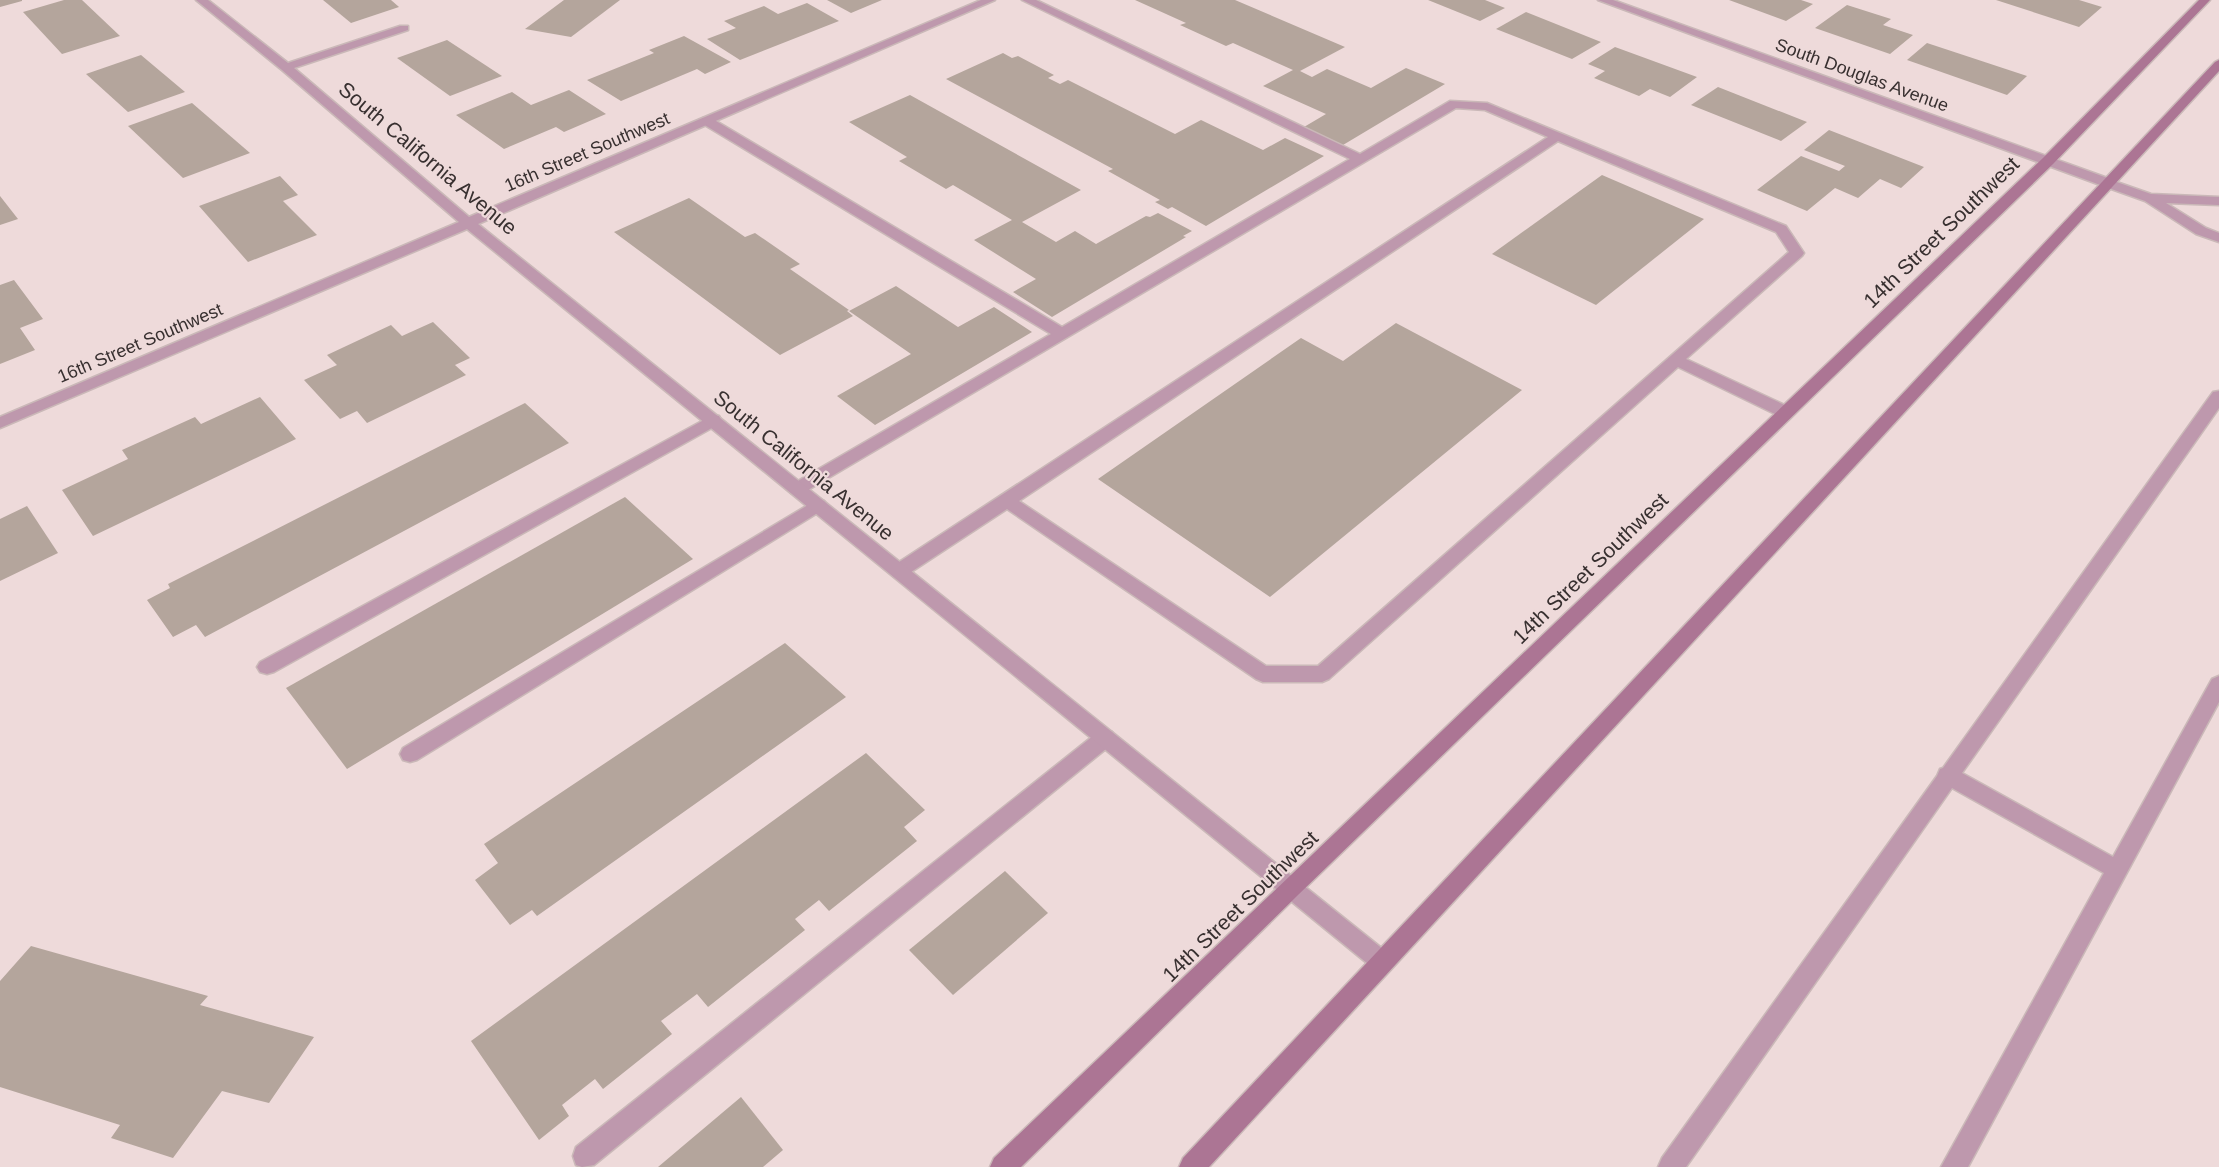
<svg xmlns="http://www.w3.org/2000/svg" width="2219" height="1167" font-family="Helvetica,sans-serif">
	<style>
		.building { fill: #b4a59c }
		.lines { fill: none; stroke-linecap: round; stroke-linejoin: round }
		.lane-casing { stroke: #cab8b8; stroke-width: 3 }
		.street-casing { stroke: #cab8b8; stroke-width: 3 }
		.secondary-casing { stroke: #cab8b8; stroke-width: 3 }
		.lane { fill: #be98ad; fill-rule: evenodd }
		.street { fill: #be98ad; fill-rule: evenodd }
		.secondary { fill: #ac7594; fill-rule: evenodd }
		.labels { text-anchor: middle; dominant-baseline: central; stroke-width: 4.5; stroke-linejoin: round; paint-order: stroke }
		.far-street-label { font-size: 18px; fill: #383030; stroke: #eedada }
		.street-label { font-size: 21px; fill: #383030; stroke: #eedada }
	</style>
	<rect width="100%" height="100%" fill="#eedada"/>
	<g class="building">
		<path d="M0,0H22V1L0,7Z"/>
		<path d="M64,0H82L120,36L62,54L23,12Z"/>
		<path d="M323,0H391L399,7L351,23Z"/>
		<path d="M564,0H620L571,37L525,29Z"/>
		<path d="M827,0H882L851,13Z"/>
		<path d="M1135,0H1235L1345,47L1300,71L1312,77L1327,69L1371,88L1406,68L1445,84L1343,145L1304,127L1326,114L1263,86L1293,70L1233,43L1226,46L1180,25L1186,23Z"/>
		<path d="M1428,0H1485L1505,8L1480,21Z"/>
		<path d="M1729,0H1801L1813,4L1786,21Z"/>
		<path d="M1996,0H2079L2102,7L2079,27Z"/>
		<path d="M807,3L839,21L740,60L707,39L736,28L724,21L764,6L778,14Z"/>
		<path d="M1847,5L1891,19L1883,25L1913,35L1890,54L1815,28Z"/>
		<path d="M1526,12L1601,42L1572,59L1496,29Z"/>
		<path d="M684,36L731,62L705,74L697,69L621,101L587,80L654,53L649,50Z"/>
		<path d="M447,40L502,76L450,96L397,58Z"/>
		<path d="M1927,43L2027,76L2007,95L1907,60Z"/>
		<path d="M1615,47L1697,77L1670,97L1650,89L1639,96L1594,78L1605,71L1588,64Z"/>
		<path d="M1003,53L1012,58L1018,56L1054,75L1048,78L1060,84L1068,80L1175,134L1201,120L1263,150L1285,138L1324,156L1206,226L1172,207L1168,209L1155,202L1160,200L1108,171L1113,169L946,79Z"/>
		<path d="M141,55L185,92L128,112L86,74Z"/>
		<path d="M1718,87L1807,122L1781,141L1691,105Z"/>
		<path d="M569,90L606,114L564,132L556,127L504,149L456,115L512,92L531,105Z"/>
		<path d="M910,95L1081,190L1022,222L1056,242L1075,231L1096,244L1146,216L1150,217L1158,213L1192,231L1183,236L1186,237L1052,317L1013,292L1036,279L974,240L1012,220L953,185L946,189L899,161L907,157L849,122Z"/>
		<path d="M192,103L250,153L183,178L128,126Z"/>
		<path d="M1829,130L1924,167L1901,188L1880,179L1858,198L1835,188L1807,211L1757,190L1801,156L1839,171L1845,166L1804,150Z"/>
		<path d="M1602,175L1704,219L1596,305L1492,254Z"/>
		<path d="M280,176L298,195L283,201L317,235L248,262L199,206Z"/>
		<path d="M0,196L18,219L0,225Z"/>
		<path d="M689,198L745,237L755,233L800,264L790,269L849,310L847,311L853,316L780,355L614,232Z"/>
		<path d="M14,280L43,319L20,328L35,350L0,364V285Z"/>
		<path d="M896,286L958,327L994,307L1032,332L875,425L837,396L911,354L849,311Z"/>
		<path d="M433,322L470,358L455,365L466,375L367,423L357,411L340,419L304,380L337,365L327,355L391,325L402,336Z"/>
		<path d="M1396,323L1522,390L1270,597L1098,479L1301,338L1343,361Z"/>
		<path d="M260,397L296,439L93,536L62,490L128,459L122,450L195,417L201,424Z"/>
		<path d="M525,403L569,443L205,637L196,625L173,637L147,600L170,588L168,584Z"/>
		<path d="M625,497L693,559L347,769L286,688Z"/>
		<path d="M27,506L58,553L0,581V519Z"/>
		<path d="M785,643L846,697L537,916L532,910L510,925L475,880L498,863L484,844Z"/>
		<path d="M866,753L925,810L904,827L917,841L829,911L819,900L795,919L805,930L708,1007L697,994L661,1021L672,1034L603,1089L595,1079L562,1105L569,1116L539,1140L471,1041Z"/>
		<path d="M1005,871L1048,913L953,995L909,950Z"/>
		<path d="M31,946L208,996L200,1005L314,1037L269,1103L222,1091L173,1158L111,1138L120,1125L0,1087V981Z"/>
		<path d="M741,1097L783,1150L763,1167H658Z"/>
	</g>
	<g class="lines">
		<g class="lane-casing">
			<g id="lane">
				<path d="M1022,0H1036L1360,154L1450,101L1487,103L1786,226L1804,253L1802,256L1686,359L1791,408L1793,412L1791,416H1779L1678,367L1329,679L1322,682H1263L1256,679L1007,509L905,576L899,578L893,576L890,571L893,566L1548,137L1485,110L1456,108L803,493H791L789,489L791,485L1051,334L703,124L701,121L703,118H711L1062,327L1350,159ZM1558,141L1776,232L1789,252L1318,666H1266L1019,501Z"/>
				<path d="M2108,179L2151,194L2219,197V205L2166,203L2206,228L2219,233V242L2196,234L2145,201L2103,186L2101,183L2103,180Z"/>
				<path d="M2219,391V408L1962,773L2113,857L2212,679L2219,676V702L1968,1167H1941L2104,873L1952,788L1686,1167H1658L1662,1158L1937,776L1940,769L1943,768L2213,392Z"/>
				<path d="M713,415L719,416L721,420L719,424L274,672L267,674L260,672L257,667L260,662Z"/>
				<path d="M818,499L824,501L827,505L824,509L417,760L410,762L403,760L400,754L403,748Z"/>
				<path d="M1105,730L1112,732L1115,738L1112,744L594,1165L582,1167L576,1165L573,1156L576,1147L1098,732Z"/>
			</g>
		</g>
		<g class="street-casing">
			<g id="street">
				<path d="M196,0H208L288,63L400,26H408V30L294,68L469,217L981,0H995L478,224L1389,954L1392,961L1389,968L1381,971L1373,968L467,229L0,428V417L459,222L282,70Z"/>
				<path d="M1598,0H1613L2113,180L2115,183L2113,186H2103Z"/>
			</g>
		</g>
		<g class="secondary-casing">
			<g id="secondary">
				<path d="M2199,0H2210L2053,164L1298,895L1021,1167H990L994,1158L2043,158Z"/>
				<path d="M2219,60V71L1209,1167H1179L1183,1158L2215,62Z"/>
			</g>
		</g>
		<use href="#lane" class="lane"/>
		<use href="#street" class="street"/>
		<use href="#secondary" class="secondary"/>
	</g>
	<g class="labels">
		<g class="far-street-label">
			<text transform="translate(1862 75) rotate(20)">South Douglas Avenue</text>
			<text transform="translate(587 152) rotate(-23)">16th Street Southwest</text>
			<text transform="translate(140 343) rotate(-23)">16th Street Southwest</text>
		</g>
		<g class="street-label">
			<text transform="translate(428 158) rotate(40)">South California Avenue</text>
			<text transform="translate(1941 232) rotate(-44)">14th Street Southwest</text>
			<text transform="translate(804 465) rotate(39)">South California Avenue</text>
			<text transform="translate(1590 568) rotate(-44)">14th Street Southwest</text>
			<text transform="translate(1240 906) rotate(-44)">14th Street Southwest</text>
		</g>
	</g>
</svg>
